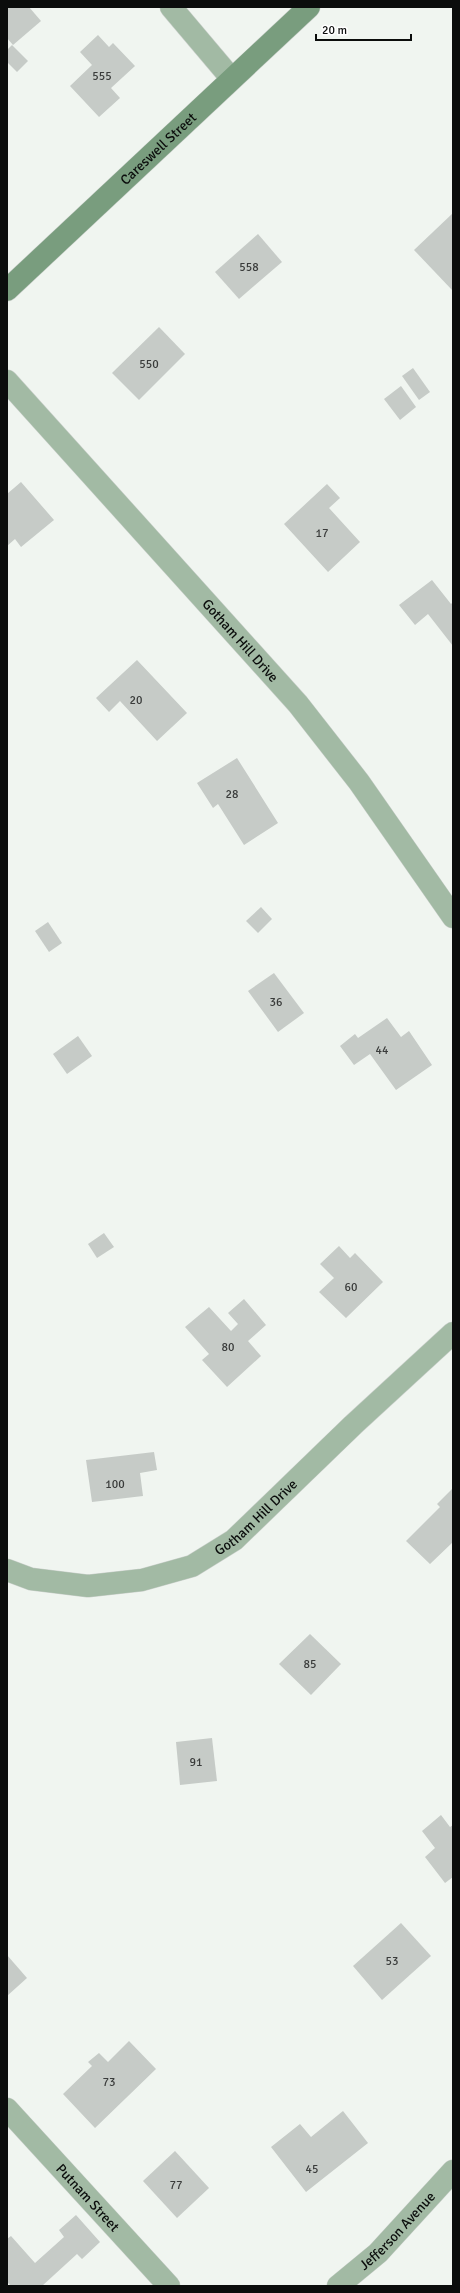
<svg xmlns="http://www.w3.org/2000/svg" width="460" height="2293" font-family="Signika,sans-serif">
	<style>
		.building { fill: #c6cbc7 }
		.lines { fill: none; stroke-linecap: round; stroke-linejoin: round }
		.minor-casing { stroke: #cbd0cc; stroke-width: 23 }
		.secondary-casing { stroke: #cbd0cc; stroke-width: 23 }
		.minor { stroke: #a2baa4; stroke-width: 22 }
		.secondary { stroke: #799d7e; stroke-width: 22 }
		.labels { text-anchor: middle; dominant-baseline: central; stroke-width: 4; stroke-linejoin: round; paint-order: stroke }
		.number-label { font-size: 12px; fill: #3a3c3b }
		.street-label { font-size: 14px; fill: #0b0d0c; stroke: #fff }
	</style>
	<rect width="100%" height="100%" fill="#f0f5f0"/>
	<g class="building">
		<path d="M7,7H29L41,21L13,45L7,38Z"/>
		<path d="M98,35L109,47L113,43L135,66L111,88L120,98L99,117L70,86L92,65L80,52Z"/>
		<path d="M12,45L28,61L17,72L7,62V50Z"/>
		<path d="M453,213V291L414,250Z"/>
		<path d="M258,234L282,262L239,299L215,272Z"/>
		<path d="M159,327L185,354L139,400L112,373Z"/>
		<path d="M413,368L430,392L419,400L402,376Z"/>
		<path d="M401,386L416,407L400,420L384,399Z"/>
		<path d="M21,482L54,520L21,547L15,539L7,546V494Z"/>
		<path d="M327,484L340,498L329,508L360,542L328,572L284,524Z"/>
		<path d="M432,580L451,604L453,602V646L428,614L415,625L399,605Z"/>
		<path d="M137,660L187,713L157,741L120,701L109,712L96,698Z"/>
		<path d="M237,758L278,823L244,845L218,804L213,808L197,783Z"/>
		<path d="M261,907L272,919L258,933L246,921Z"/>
		<path d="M48,922L62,943L49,952L35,931Z"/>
		<path d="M274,973L304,1013L278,1032L248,991Z"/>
		<path d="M387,1018L401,1037L409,1031L432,1065L396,1090L370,1054L354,1065L340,1046L355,1034L358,1038Z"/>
		<path d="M78,1036L92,1056L67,1074L53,1054Z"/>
		<path d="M104,1233L114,1247L97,1258L88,1244Z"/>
		<path d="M339,1246L350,1258L355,1253L383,1282L346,1318L319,1292L334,1278L320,1264Z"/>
		<path d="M244,1299L266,1325L248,1341L261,1356L227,1387L202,1360L209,1354L185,1327L209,1307L231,1331L238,1324L228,1313Z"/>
		<path d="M154,1452L157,1470L140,1473L143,1496L92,1502L86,1460Z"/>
		<path d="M452,1489L453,1542L430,1564L406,1541L440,1507L437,1504Z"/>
		<path d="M310,1634L341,1664L311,1695L279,1664Z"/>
		<path d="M212,1738L217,1781L180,1785L176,1742Z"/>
		<path d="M441,1815L450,1827L453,1825V1877L445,1883L425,1857L435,1848L422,1831Z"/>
		<path d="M401,1923L431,1956L382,2000L353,1966Z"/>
		<path d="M7,1955L27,1978L7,1996Z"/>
		<path d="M129,2041L156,2069L95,2128L63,2094L92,2066L88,2062L99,2053L108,2062Z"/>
		<path d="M343,2111L368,2143L306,2192L271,2147L300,2124L311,2137Z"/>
		<path d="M175,2151L209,2188L177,2218L143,2181Z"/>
		<path d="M76,2215L100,2242L82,2259L77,2254L42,2286H11L7,2282V2239L11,2236L35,2263L64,2237L59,2230Z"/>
	</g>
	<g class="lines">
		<g class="minor-casing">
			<g id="minor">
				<path d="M171,7L231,78"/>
				<path id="s1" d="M7,381L298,704L359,782L453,917"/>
				<path id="s2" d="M7,1570L31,1579L88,1586L142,1580L192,1566L234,1540L353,1425L453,1333"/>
				<path id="s3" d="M7,2109L169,2286"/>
				<path id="s4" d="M338,2286L378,2253L453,2171"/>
			</g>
		</g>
		<g class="secondary-casing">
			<g id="secondary">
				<path id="s5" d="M7,290L309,7"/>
			</g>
		</g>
		<use href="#minor" class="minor"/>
		<use href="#secondary" class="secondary"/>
	</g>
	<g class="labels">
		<g class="number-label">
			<text x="102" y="76">555</text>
			<text x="249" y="267">558</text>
			<text x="149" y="364">550</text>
			<text x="322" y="533">17</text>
			<text x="136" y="700">20</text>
			<text x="232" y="794">28</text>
			<text x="276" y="1002">36</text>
			<text x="382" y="1050">44</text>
			<text x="351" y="1287">60</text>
			<text x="228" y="1347">80</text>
			<text x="115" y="1484">100</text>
			<text x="310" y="1664">85</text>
			<text x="196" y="1762">91</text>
			<text x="392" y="1961">53</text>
			<text x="109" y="2082">73</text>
			<text x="312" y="2169">45</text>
			<text x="176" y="2185">77</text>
		</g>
		<g class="street-label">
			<text stroke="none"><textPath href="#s5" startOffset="207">Careswell Street</textPath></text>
			<text stroke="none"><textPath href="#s1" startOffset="349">Gotham Hill Drive</textPath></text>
			<text stroke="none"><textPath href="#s2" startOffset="270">Gotham Hill Drive</textPath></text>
			<text stroke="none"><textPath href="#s3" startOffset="120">Putnam Street</textPath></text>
			<text stroke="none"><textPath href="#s4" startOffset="81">Jefferson Avenue</textPath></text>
		</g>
	</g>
	<rect width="460" height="2293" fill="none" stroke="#0b0d0c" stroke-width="16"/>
	<path d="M316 34v6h95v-6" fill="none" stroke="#0b0d0c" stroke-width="2"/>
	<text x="322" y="34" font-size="12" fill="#0b0d0c" stroke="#ffffff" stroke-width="3" paint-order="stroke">20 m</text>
</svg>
